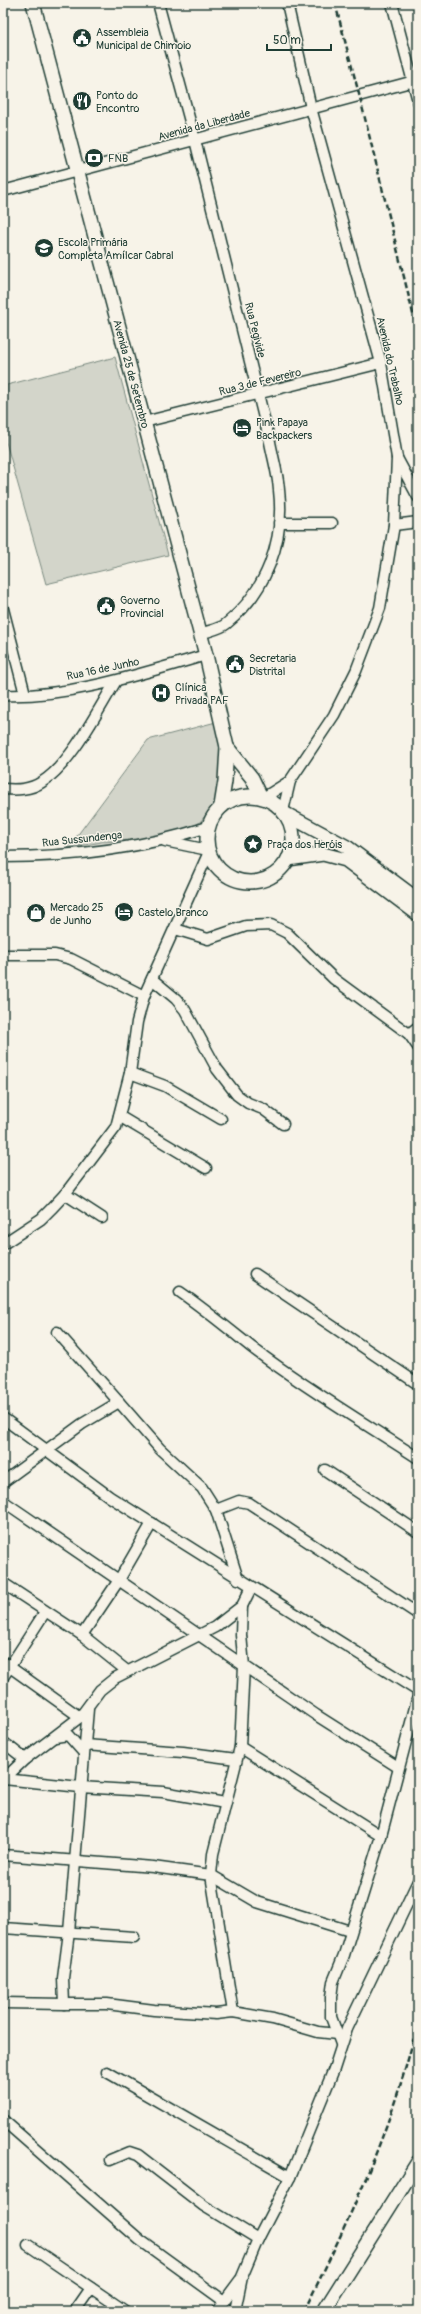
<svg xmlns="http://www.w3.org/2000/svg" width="421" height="2314" font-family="Pangolin,sans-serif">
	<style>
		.green { fill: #d3d5ca; stroke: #79897f }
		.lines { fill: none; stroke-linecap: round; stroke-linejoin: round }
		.minor-casing { stroke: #1f3d34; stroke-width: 13 }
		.tertiary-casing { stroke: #1f3d34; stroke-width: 16 }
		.minor { stroke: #f7f3e8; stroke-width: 10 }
		.tertiary { stroke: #f7f3e8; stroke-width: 13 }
		.rail { stroke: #1f3d34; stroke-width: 2.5; stroke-dasharray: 6 3; stroke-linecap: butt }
		.labels { text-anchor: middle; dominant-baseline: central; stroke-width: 3; stroke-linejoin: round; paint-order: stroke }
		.poi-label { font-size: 11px; fill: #1f3d34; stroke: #f7f3e8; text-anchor: start }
		.street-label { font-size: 11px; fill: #1f3d34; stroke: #f7f3e8 }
	</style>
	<rect width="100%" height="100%" fill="#f7f3e8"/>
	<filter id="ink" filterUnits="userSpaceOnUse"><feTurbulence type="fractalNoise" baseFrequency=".025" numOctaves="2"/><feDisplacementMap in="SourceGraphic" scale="8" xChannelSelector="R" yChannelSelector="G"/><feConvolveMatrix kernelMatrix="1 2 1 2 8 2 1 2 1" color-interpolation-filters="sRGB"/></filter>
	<g filter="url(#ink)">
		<g class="green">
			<path d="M115,357L168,555L46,584L6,442L7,385Z"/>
			<path d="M216,722L225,769L215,803L201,821L185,834L173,837L102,842L68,848L148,740Z"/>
		</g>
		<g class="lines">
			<g class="minor-casing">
				<g id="minor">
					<path d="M158,3L195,140L270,442C273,458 278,474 279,490C285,541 266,592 226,624C220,629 208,631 200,634"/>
					<path d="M392,3L418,101"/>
					<path d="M3,191L418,80"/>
					<path d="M144,422L381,363"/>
					<path d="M397,458L418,497"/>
					<path d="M279,523H332"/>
					<path d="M394,525L418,522"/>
					<path d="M3,609L25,694"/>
					<path d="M3,695C69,698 143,673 206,655"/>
					<path d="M3,789C17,790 30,790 42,782C71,764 98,710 116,681"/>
					<path d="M263,798L290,781L334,715L356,671L380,608L394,525L397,458L381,363L311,108L287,3"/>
					<path d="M283,811L290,781"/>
					<path d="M165,841L208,850"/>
					<path d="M3,857C72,857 143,848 208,827"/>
					<path d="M175,929L208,939L246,926L271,925L287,933L334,979L409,1034L418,1047"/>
					<path d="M3,955H55L71,959L144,996"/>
					<path d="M152,979L176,999L185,1010L217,1069L237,1095L248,1103L263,1109L283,1124"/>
					<path d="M409,1034L418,1027"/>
					<path d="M130,1073L165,1086L221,1119"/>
					<path d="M119,1116L206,1168"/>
					<path d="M65,1194L102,1218"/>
					<path d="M3,1244L41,1219L51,1209L65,1194L116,1127L130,1073L137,1022L144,996L209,852"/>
					<path d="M255,1274L418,1384"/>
					<path d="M180,1292C206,1310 230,1330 255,1350C307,1389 364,1423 418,1458"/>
					<path d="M57,1332L119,1402"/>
					<path d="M3,1418L110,1497L418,1691"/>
					<path d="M325,1470L418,1532"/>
					<path d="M3,1482L82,1424L119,1402L160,1449L202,1488L216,1510L238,1579"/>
					<path d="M3,1501L316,1715L398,1767"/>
					<path d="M216,1510L239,1501L249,1503L418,1614"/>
					<path d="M3,1583L82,1635L127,1671"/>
					<path d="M82,1635L119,1580L152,1523"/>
					<path d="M3,1662L80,1717"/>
					<path d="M3,1677L45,1612"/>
					<path d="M55,1737L68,1735L83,1752"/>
					<path d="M3,1742L25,1759"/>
					<path d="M84,1745L183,1752L236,1759"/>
					<path d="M240,1747L381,1836"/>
					<path d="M4,1779L80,1787L163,1792L225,1803"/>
					<path d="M3,1780L25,1759L80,1717L100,1690L115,1678L215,1627L242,1606L251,1588"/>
					<path d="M3,1855L153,1867L211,1875L257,1902L350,1931"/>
					<path d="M3,1928L134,1937"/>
					<path d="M3,2003L64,2004L63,1978L69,1932L88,1709"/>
					<path d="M64,2004H107L154,2010L216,2014L233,2012L273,2019L318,2032L337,2034"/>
					<path d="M233,2012L211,1875L213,1854L240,1747L244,1666L241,1635L242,1606"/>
					<path d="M341,2044L331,2017V1997L333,1982L344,1955L381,1836L418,1696"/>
					<path d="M107,2072L290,2177"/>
					<path d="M3,2120L140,2240L224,2301"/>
					<path d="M110,2160L129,2152L138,2155L204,2206L258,2239"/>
					<path d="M28,2245L125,2311"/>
					<path d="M75,2311L91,2288"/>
					<path d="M217,2311L240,2280"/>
					<path d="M235,2311L242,2277L258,2239L290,2177L334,2069L347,2029L418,1881"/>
				</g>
			</g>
			<g class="tertiary-casing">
				<g id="tertiary">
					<path d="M33,3L206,655L227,747L225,781L221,806"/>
					<path d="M227,747L252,778L261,797"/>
					<circle cx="250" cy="839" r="43"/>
					<path d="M284,813L347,847L418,900"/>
					<path d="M288,859L323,854L346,860L418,914"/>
					<path d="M324,2311L418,2162"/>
				</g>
			</g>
			<use href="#minor" class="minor"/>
			<use href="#tertiary" class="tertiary"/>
			<g class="rail">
				<path d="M335,3L359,94L418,334"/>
				<path d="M304,2311C351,2217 394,2123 418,2021"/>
			</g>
		</g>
	</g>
	<defs>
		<g id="civic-disc" transform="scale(1)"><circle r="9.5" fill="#1f3d34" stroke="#f7f3e8"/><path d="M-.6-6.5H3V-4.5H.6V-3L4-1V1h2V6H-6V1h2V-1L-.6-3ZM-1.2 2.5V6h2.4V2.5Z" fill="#fff"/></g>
		<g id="restaurant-disc" transform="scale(1)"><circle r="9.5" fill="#1f3d34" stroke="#f7f3e8"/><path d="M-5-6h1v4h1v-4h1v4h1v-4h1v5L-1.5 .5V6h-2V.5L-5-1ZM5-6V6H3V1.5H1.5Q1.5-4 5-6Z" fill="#fff"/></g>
		<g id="bank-disc" transform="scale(1)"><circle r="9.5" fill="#1f3d34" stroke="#f7f3e8"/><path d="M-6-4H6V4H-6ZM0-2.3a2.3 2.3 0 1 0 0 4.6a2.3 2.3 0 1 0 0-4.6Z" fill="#fff"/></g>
		<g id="school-disc" transform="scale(1)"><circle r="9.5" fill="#1f3d34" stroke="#f7f3e8"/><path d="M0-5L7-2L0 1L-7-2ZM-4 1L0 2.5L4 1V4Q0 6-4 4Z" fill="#fff"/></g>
		<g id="hotel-disc" transform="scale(1)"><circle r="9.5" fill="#1f3d34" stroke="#f7f3e8"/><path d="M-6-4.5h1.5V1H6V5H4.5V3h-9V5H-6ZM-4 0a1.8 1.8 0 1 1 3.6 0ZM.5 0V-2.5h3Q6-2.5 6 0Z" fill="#fff"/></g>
		<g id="hospital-disc" transform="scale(1)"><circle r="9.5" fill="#1f3d34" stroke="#f7f3e8"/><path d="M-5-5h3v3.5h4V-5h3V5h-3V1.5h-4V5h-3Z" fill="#fff"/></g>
		<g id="sight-disc" transform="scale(1)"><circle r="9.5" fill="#1f3d34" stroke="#f7f3e8"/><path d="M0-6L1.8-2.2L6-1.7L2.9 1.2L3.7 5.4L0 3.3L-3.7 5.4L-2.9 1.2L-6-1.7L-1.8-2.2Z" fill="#fff"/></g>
		<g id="shop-disc" transform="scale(1)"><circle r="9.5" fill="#1f3d34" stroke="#f7f3e8"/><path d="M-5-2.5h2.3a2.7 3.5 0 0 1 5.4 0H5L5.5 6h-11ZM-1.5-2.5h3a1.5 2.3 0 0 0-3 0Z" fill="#fff"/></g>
	</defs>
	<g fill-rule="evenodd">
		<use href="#civic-disc" x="82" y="38"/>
		<use href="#restaurant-disc" x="82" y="101"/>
		<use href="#bank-disc" x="94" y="158"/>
		<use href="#school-disc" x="44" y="248"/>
		<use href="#hotel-disc" x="242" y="428"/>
		<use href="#civic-disc" x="106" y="606"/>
		<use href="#civic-disc" x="235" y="664"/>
		<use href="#hospital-disc" x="161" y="693"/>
		<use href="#sight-disc" x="253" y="844"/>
		<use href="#hotel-disc" x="124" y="912"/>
		<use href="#shop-disc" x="36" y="913"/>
	</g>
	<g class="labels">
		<g class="poi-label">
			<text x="96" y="32">Assembleia<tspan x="96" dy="13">Municipal de Chimoio</tspan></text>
			<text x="96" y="95">Ponto do<tspan x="96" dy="13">Encontro</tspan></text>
			<text x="108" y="158">FNB</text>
			<text x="58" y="242">Escola Primária<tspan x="58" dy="13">Completa Amílcar Cabral</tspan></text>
			<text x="256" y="422">Pink Papaya<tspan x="256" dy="13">Backpackers</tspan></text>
			<text x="120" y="600">Governo<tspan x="120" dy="13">Provincial</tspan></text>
			<text x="249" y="658">Secretaria<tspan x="249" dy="13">Distrital</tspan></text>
			<text x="175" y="687">Clínica<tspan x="175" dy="13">Privada PAF</tspan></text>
			<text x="267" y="844">Praça dos Heróis</text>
			<text x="50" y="907">Mercado 25<tspan x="50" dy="13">de Junho</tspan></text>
			<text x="138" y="912">Castelo Branco</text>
		</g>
		<g class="street-label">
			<text transform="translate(204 125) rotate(-15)">Avenida da Liberdade</text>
			<text transform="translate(255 330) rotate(76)">Rua Pegivide</text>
			<text transform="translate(390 361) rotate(77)">Avenida do Trabalho</text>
			<text transform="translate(131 374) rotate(75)">Avenida 25 de Setembro</text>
			<text transform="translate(260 382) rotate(-14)">Rua 3 de Fevereiro</text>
			<text transform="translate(103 669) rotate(-12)">Rua 16 de Junho</text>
			<text transform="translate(82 839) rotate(-6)">Rua Sussundenga</text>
		</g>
	</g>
	<rect width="421" height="2314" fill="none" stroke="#f7f3e8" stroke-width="16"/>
	<rect x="8" y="8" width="405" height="2298" fill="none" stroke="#1f3d34" stroke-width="1.5" filter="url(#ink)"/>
	<path d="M267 44v6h64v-6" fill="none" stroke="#1f3d34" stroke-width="2"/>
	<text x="273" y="44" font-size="12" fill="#1f3d34" stroke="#f7f3e8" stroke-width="3" paint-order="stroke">50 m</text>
</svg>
